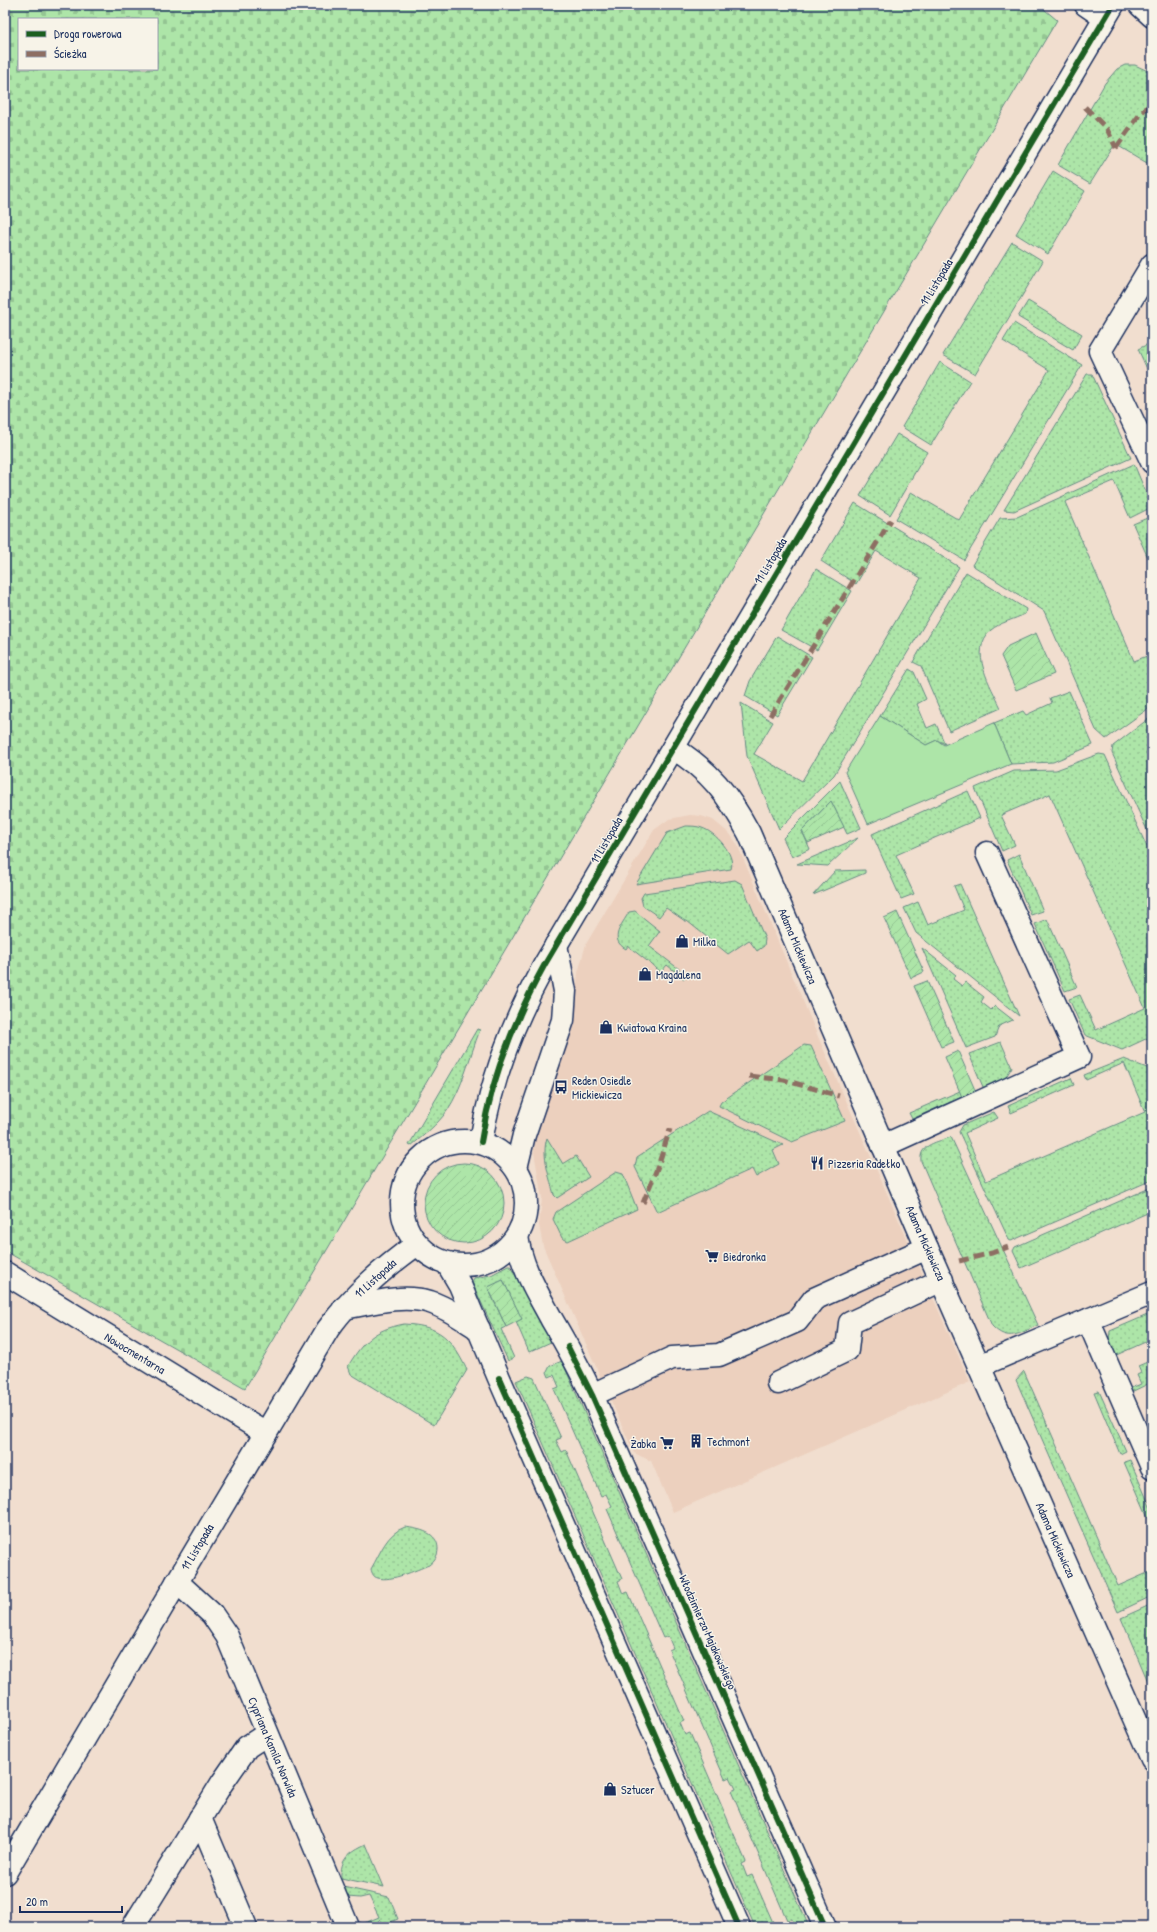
<svg xmlns="http://www.w3.org/2000/svg" width="1157" height="1932" font-family="'Patrick Hand',sans-serif">
	<style>
		.built { fill: #ecd0be }
		.grass { fill: url(#grass-dots); stroke: #648a83 }
		.cemetery { fill: url(#cemetery-stones); stroke: #648a83; fill-rule: evenodd }
		.park { fill: #ade5a8; stroke: #648a83 }
		.garden { fill: url(#garden-furrows); stroke: #648a83 }
		.lines { fill: none; stroke-linecap: round; stroke-linejoin: round }
		.minor-casing { stroke: #1b2f5e; stroke-width: 25 }
		.minor { stroke: #f7f3e8; stroke-width: 22 }
		.quiet { stroke: #8d6e63; stroke-width: 5; stroke-dasharray: 10 5; stroke-linecap: butt }
		.cycleway-casing { stroke: #f7f3e8; stroke-width: 8 }
		.cycleway { stroke: #1b5e20; stroke-width: 6 }
		.labels { text-anchor: middle; dominant-baseline: central; stroke-width: 3; stroke-linejoin: round; paint-order: stroke }
		.street-label { font-size: 12px; fill: #1b2f5e; stroke: #f7f3e8 }
		.poi-label { font-size: 12px; fill: #1b2f5e; stroke: #f7f3e8; text-anchor: start }
	</style>
	<defs>
		<pattern id="grass-dots" width="8" height="8" patternUnits="userSpaceOnUse"><rect width="8" height="8" fill="#ade5a8"/><path d="M2 2h.1M6 6h.1" fill="none" stroke="#94c593" stroke-width="1.8" stroke-linecap="round"/></pattern>
		<pattern id="cemetery-stones" width="16" height="16" patternUnits="userSpaceOnUse"><rect width="16" height="16" fill="#ade5a8"/><path d="M2 7V4a2 2 0 0 1 4 0v3zM10 15v-3a2 2 0 0 1 4 0v3z" fill="#94c593"/></pattern>
		<pattern id="garden-furrows" width="10" height="10" patternUnits="userSpaceOnUse"><rect width="10" height="10" fill="#ade5a8"/><path d="M-1 1l2-2M0 10L10 0M9 11l2-2" fill="none" stroke="#94c593"/></pattern>
	</defs>
	<rect width="100%" height="100%" fill="#f1decf"/>
	<filter id="ink" filterUnits="userSpaceOnUse"><feTurbulence type="fractalNoise" baseFrequency=".025" numOctaves="2"/><feDisplacementMap in="SourceGraphic" scale="8" xChannelSelector="R" yChannelSelector="G"/><feConvolveMatrix kernelMatrix="1 2 1 2 8 2 1 2 1" color-interpolation-filters="sRGB"/></filter>
	<g filter="url(#ink)">
		<path class="built" d="M690,815L701,816L713,820L730,834L737,844L819,1039L970,1382L673,1512L651,1461L634,1453L543,1246L539,1225L542,1198L534,1152L536,1127L574,1008L578,973L586,944L654,830L669,819Z"/>
		<g class="grass">
			<path d="M1125,65H1135L1152,73V166L1115,144L1090,184L1058,165L1105,83L1117,69Z"/>
			<path d="M1053,171L1085,191L1048,254L1016,234Z"/>
			<path d="M1012,242L1043,261L975,374L943,355Z"/>
			<path d="M1028,301L1082,334L1073,350L1018,317Z"/>
			<path d="M1014,323L1082,365L964,560L896,519L911,492L959,520L1049,370L1003,341Z"/>
			<path d="M1152,342V380L1138,349Z"/>
			<path d="M940,362L970,381L931,445L902,427Z"/>
			<path d="M1087,374H1092L1131,458L1014,511L1004,510Z"/>
			<path d="M897,434L927,452L890,515L860,496Z"/>
			<path d="M1134,464L1152,507L1130,518L1114,481L1065,502L1134,661L1152,654V706L1106,739L1096,730L1044,611L972,565L1000,518L1017,517Z"/>
			<path d="M855,503L959,567L834,775L779,829L747,756L741,703L773,722L754,754L802,781L921,578L876,551L856,584L821,561Z"/>
			<path d="M1152,516V567L1133,524Z"/>
			<path d="M816,569L852,591L817,650L781,630Z"/>
			<path d="M966,572L1026,609L1025,614C1015,619 999,623 991,630C968,652 991,686 1001,708L949,731L921,666L913,662Z"/>
			<path d="M777,636L812,657L777,715L745,696L750,681Z"/>
			<path d="M909,669L914,672L926,699L917,704L927,728L936,724L945,744L937,740L926,745L880,716Z"/>
			<path d="M1069,691L1093,745L1053,762L1011,764L994,723L1023,711L1026,715L1052,703L1050,698Z"/>
			<path d="M1152,716V749L1146,752L1152,766V841L1112,753L1113,746Z"/>
			<path d="M1099,754L1105,755L1152,858V1036L1122,1050L1085,1035L1069,999L1080,995L1096,1030L1145,1008L1050,794L1001,815L1015,845L1002,851L975,788L1014,771L1056,770Z"/>
			<path d="M840,781L861,828L847,834L831,801L802,831L810,849L792,857L783,838Z"/>
			<path d="M968,791L980,818L896,855L914,894L901,899L872,834Z"/>
			<path d="M686,826C691,826 697,826 702,828C715,832 736,854 731,869L636,884L667,833Z"/>
			<path d="M858,838L828,866L797,864Z"/>
			<path d="M1019,854L1043,911L1031,915L1007,860Z"/>
			<path d="M865,870V873L813,895L835,871Z"/>
			<path d="M735,880L742,884L765,939L764,946L757,951L749,940L728,954L687,921H685L666,908L659,917L643,906L641,898L644,893Z"/>
			<path d="M960,884L1019,1016L916,933L904,908L918,902L928,925L964,910L954,886Z"/>
			<path d="M635,911L660,931L649,946L688,976L684,979L667,965L661,972L628,946L626,949C608,939 622,925 629,912Z"/>
			<path d="M1047,919L1077,987L1065,991L1035,924Z"/>
			<path d="M922,948L956,975L953,979L962,986L965,982L984,997L981,1002L991,1010L995,1006L1013,1020L999,1026L995,1037L966,1048Z"/>
			<path d="M477,1029L480,1030C469,1058 463,1087 447,1111C437,1125 424,1135 411,1146L409,1145Z"/>
			<path d="M1001,1042L1012,1067L1000,1087L986,1094L969,1054Z"/>
			<path d="M804,1045L811,1046L845,1121L792,1142L719,1106L721,1102Z"/>
			<path d="M1124,1059L1152,1070V1180L1011,1241L1009,1240L959,1132L963,1125L994,1112L998,1118L965,1133L986,1181L1145,1112L1124,1063L1086,1080L1084,1075Z"/>
			<path d="M1071,1078L1074,1085L1011,1113L1008,1106Z"/>
			<path d="M960,1091L962,1097L912,1119L909,1113Z"/>
			<path d="M708,1111L783,1145L773,1150L779,1164L756,1177L752,1169L657,1212L635,1167L637,1157Z"/>
			<path d="M951,1137L1038,1325C1020,1333 1008,1343 992,1326L921,1161C919,1144 938,1142 951,1137Z"/>
			<path d="M547,1138L563,1164L576,1156L589,1177L557,1198L554,1195C550,1178 541,1156 547,1138Z"/>
			<path d="M616,1172L623,1174L637,1209L568,1241L562,1238L553,1219L556,1212Z"/>
			<path d="M1152,1187V1211L1021,1268L1013,1251L1015,1247Z"/>
			<path d="M508,1266H510L553,1341L529,1352L516,1322L521,1319L503,1280L488,1288L506,1327L501,1329L514,1358L508,1361L472,1282L474,1278L491,1275Z"/>
			<path d="M1152,1313V1339L1112,1357L1109,1341L1110,1331Z"/>
			<path d="M404,1324C441,1326 451,1338 467,1370L434,1425L351,1374L348,1366C364,1340 374,1330 404,1324Z"/>
			<path d="M1152,1360V1386L1150,1383L1127,1394L1126,1390L1141,1384L1137,1375L1141,1373L1138,1366Z"/>
			<path d="M562,1361L809,1927H795L792,1919L787,1920L731,1791L736,1789L730,1777L725,1779L669,1650L673,1648L668,1636L663,1638L607,1509L612,1506L606,1494L601,1496L554,1389L559,1387L554,1375L549,1377L547,1372L550,1366Z"/>
			<path d="M1024,1371L1118,1586L1152,1571V1596L1118,1612L1016,1380Z"/>
			<path d="M528,1376L534,1378L561,1438L556,1440L562,1452L566,1450L622,1579L618,1581L623,1594L628,1592L684,1721L680,1723L685,1735L690,1733L746,1862L742,1864L747,1877L752,1875L775,1927H755L516,1381Z"/>
			<path d="M1099,1391L1126,1451L1120,1454L1094,1392Z"/>
			<path d="M1130,1460L1152,1511L1151,1524L1124,1462Z"/>
			<path d="M405,1527C419,1529 438,1532 438,1549C438,1556 434,1561 429,1565C416,1570 391,1582 378,1578C373,1577 372,1573 371,1569C381,1552 386,1534 405,1527Z"/>
			<path d="M1152,1604V1691L1121,1618Z"/>
			<path d="M366,1844L384,1887L341,1878C340,1859 349,1852 366,1844Z"/>
			<path d="M343,1887L389,1897L398,1919L383,1925L380,1919L373,1927H361L360,1925L379,1917L369,1896L360,1898L347,1897Z"/>
		</g>
		<path class="cemetery" d="M5,5H1039L1057,20L245,1388L5,1251ZM19,19H157V69H19Z"/>
		<path class="park" d="M880,716L926,745L937,740L944,745L994,723L1011,764L868,824L845,772Z"/>
		<g class="garden">
			<path d="M1036,633L1054,674L1016,690L1001,656L1008,646Z"/>
			<path d="M831,801L844,827L808,843L802,831Z"/>
			<path d="M897,912L924,972L911,978L884,918Z"/>
			<path d="M927,981L954,1042L941,1047L914,986Z"/>
			<path d="M958,1051L976,1092L962,1097L945,1057Z"/>
			<circle cx="464" cy="1203" r="40"/>
			<path d="M503,1280L522,1319L506,1327L488,1287Z"/>
		</g>
		<g class="lines">
			<g class="minor-casing">
				<g id="minor">
					<path d="M1086,5L1105,18"/>
					<path d="M1140,5L1152,16"/>
					<path d="M1152,265L1100,351L1152,462"/>
					<path d="M673,748C710,771 728,794 749,833L927,1248L1152,1759"/>
					<circle cx="464" cy="1203" r="62"/>
					<path d="M481,1142C491,1078 514,1020 545,964L1113,5"/>
					<path d="M883,1146L1079,1057L987,853"/>
					<path d="M516,1168L524,1135L563,1020L565,991L556,945"/>
					<path d="M517,1236C521,1267 537,1292 552,1320C566,1344 580,1369 592,1395L825,1927"/>
					<path d="M447,1263L460,1285L499,1378L739,1927"/>
					<path d="M5,1273L266,1433"/>
					<path d="M344,1308C371,1303 403,1294 430,1302C448,1308 463,1319 479,1329"/>
					<path d="M1088,1320L1152,1467"/>
					<path d="M979,1366L1152,1293"/>
					<path d="M778,1383L847,1350L850,1323L942,1280"/>
					<path d="M592,1395L672,1358L719,1355L797,1321L814,1299L927,1248"/>
					<path d="M177,1582L212,1614L227,1636L348,1927"/>
					<path d="M200,1818L246,1927"/>
					<path d="M5,1873L177,1582L328,1329C355,1293 381,1270 417,1244"/>
					<path d="M133,1927L222,1783L247,1747L267,1734"/>
				</g>
			</g>
			<use href="#minor" class="minor"/>
			<g class="quiet">
				<path d="M1085,107L1107,129L1116,148"/>
				<path d="M1116,148L1140,114L1152,103"/>
				<path d="M770,716L891,520"/>
				<path d="M749,1076L784,1080L839,1096"/>
				<path d="M643,1203L658,1166L670,1129"/>
				<path d="M959,1261L992,1253L1008,1247"/>
			</g>
			<g class="cycleway-casing">
				<g id="cycleway">
					<path d="M481,1142C491,1078 514,1020 545,964L1113,5"/>
					<path d="M568,1347L592,1395L825,1927"/>
					<path d="M499,1378L739,1927"/>
				</g>
			</g>
			<use href="#cycleway" class="cycleway"/>
		</g>
	</g>
	<defs>
		<g id="shop-bare" transform="scale(1.08)"><path d="M-5-2.5h2.3a2.7 3.5 0 0 1 5.4 0H5L5.5 6h-11ZM-1.5-2.5h3a1.5 2.3 0 0 0-3 0Z" fill="#1b2f5e" stroke="#f7f3e8" stroke-width="2.5" paint-order="stroke"/></g>
		<g id="bus-bare" transform="scale(1.08)"><path d="M-5-6H5V4H4V6H2V4H-2V6H-4V4H-5ZM-3.5-4V0h7V-4ZM-3.5 1.2v1.5H-2V1.2ZM2 1.2v1.5H3.5V1.2Z" fill="#1b2f5e" stroke="#f7f3e8" stroke-width="2.5" paint-order="stroke"/></g>
		<g id="restaurant-bare" transform="scale(1.08)"><path d="M-5-6h1v4h1v-4h1v4h1v-4h1v5L-1.5 .5V6h-2V.5L-5-1ZM5-6V6H3V1.5H1.5Q1.5-4 5-6Z" fill="#1b2f5e" stroke="#f7f3e8" stroke-width="2.5" paint-order="stroke"/></g>
		<g id="supermarket-bare" transform="scale(1.08)"><path d="M-6-5.5h2.5l.6 2H6L4.5 2H-2.5L-4.4-4H-6ZM-1.5 3.2a1.3 1.3 0 1 0 .1 0ZM3 3.2a1.3 1.3 0 1 0 .1 0Z" fill="#1b2f5e" stroke="#f7f3e8" stroke-width="2.5" paint-order="stroke"/></g>
		<g id="building-bare" transform="scale(1.08)"><path d="M-4-6H4V6H1V3H-1V6H-4ZM-2.5-4.3h1.7v1.8h-1.7ZM.8-4.3h1.7v1.8H.8ZM-2.5-1h1.7V.8h-1.7ZM.8-1h1.7V.8H.8Z" fill="#1b2f5e" stroke="#f7f3e8" stroke-width="2.5" paint-order="stroke"/></g>
	</defs>
	<g fill-rule="evenodd">
		<use href="#shop-bare" x="682" y="941"/>
		<use href="#shop-bare" x="645" y="974"/>
		<use href="#shop-bare" x="606" y="1027"/>
		<use href="#bus-bare" x="561" y="1087"/>
		<use href="#restaurant-bare" x="817" y="1163"/>
		<use href="#supermarket-bare" x="712" y="1256"/>
		<use href="#building-bare" x="696" y="1441"/>
		<use href="#supermarket-bare" x="667" y="1443"/>
		<use href="#shop-bare" x="610" y="1789"/>
	</g>
	<g class="labels">
		<g class="street-label">
			<text transform="translate(936 282) rotate(-59)">11 Listopada</text>
			<text transform="translate(770 561) rotate(-59)">11 Listopada</text>
			<text transform="translate(606 840) rotate(-60)">11 Listopada</text>
			<text transform="translate(798 946) rotate(67)">Adama Mickiewicza</text>
			<text transform="translate(926 1243) rotate(66)">Adama Mickiewicza</text>
			<text transform="translate(375 1278) rotate(-42)">11 Listopada</text>
			<text transform="translate(135 1353) rotate(31)">Nowocmentarna</text>
			<text transform="translate(1056 1540) rotate(66)">Adama Mickiewicza</text>
			<text transform="translate(197 1547) rotate(-59)">11 Listopada</text>
			<text transform="translate(708 1632) rotate(66)">Włodzimierza Majakowskiego</text>
			<text transform="translate(273 1747) rotate(67)">Cypriana Kamila Norwida</text>
		</g>
		<g class="poi-label">
			<text x="693" y="941">Milka</text>
			<text x="656" y="974">Magdalena</text>
			<text x="617" y="1027">Kwiatowa Kraina</text>
			<text x="572" y="1080">Reden Osiedle<tspan x="572" dy="14">Mickiewicza</tspan></text>
			<text x="828" y="1163">Pizzeria Radełko</text>
			<text x="723" y="1256">Biedronka</text>
			<text x="707" y="1441">Techmont</text>
			<text x="656" y="1443" text-anchor="end">Żabka</text>
			<text x="621" y="1789">Sztucer</text>
		</g>
	</g>
	<rect width="1157" height="1932" fill="none" stroke="#f7f3e8" stroke-width="20"/>
	<rect x="10" y="10" width="1137" height="1912" fill="none" stroke="#1b2f5e" stroke-width="1.5" filter="url(#ink)"/>
	<rect x="18" y="18" width="140" height="52" fill="#f7f3e8" stroke="#9fa5b1"/>
	<rect x="26" y="31" width="20" height="6" fill="#1b5e20" stroke="#9fa5b1"/>
	<text x="54" y="38" font-size="12" fill="#1b2f5e">Droga rowerowa</text>
	<rect x="26" y="51" width="20" height="6" fill="#8d6e63" stroke="#9fa5b1"/>
	<text x="54" y="58" font-size="12" fill="#1b2f5e">Ścieżka</text>
	<path d="M20 1906v6h102v-6" fill="none" stroke="#1b2f5e" stroke-width="2"/>
	<text x="26" y="1906" font-size="12" fill="#1b2f5e" stroke="#f7f3e8" stroke-width="3" paint-order="stroke">20 m</text>
</svg>
